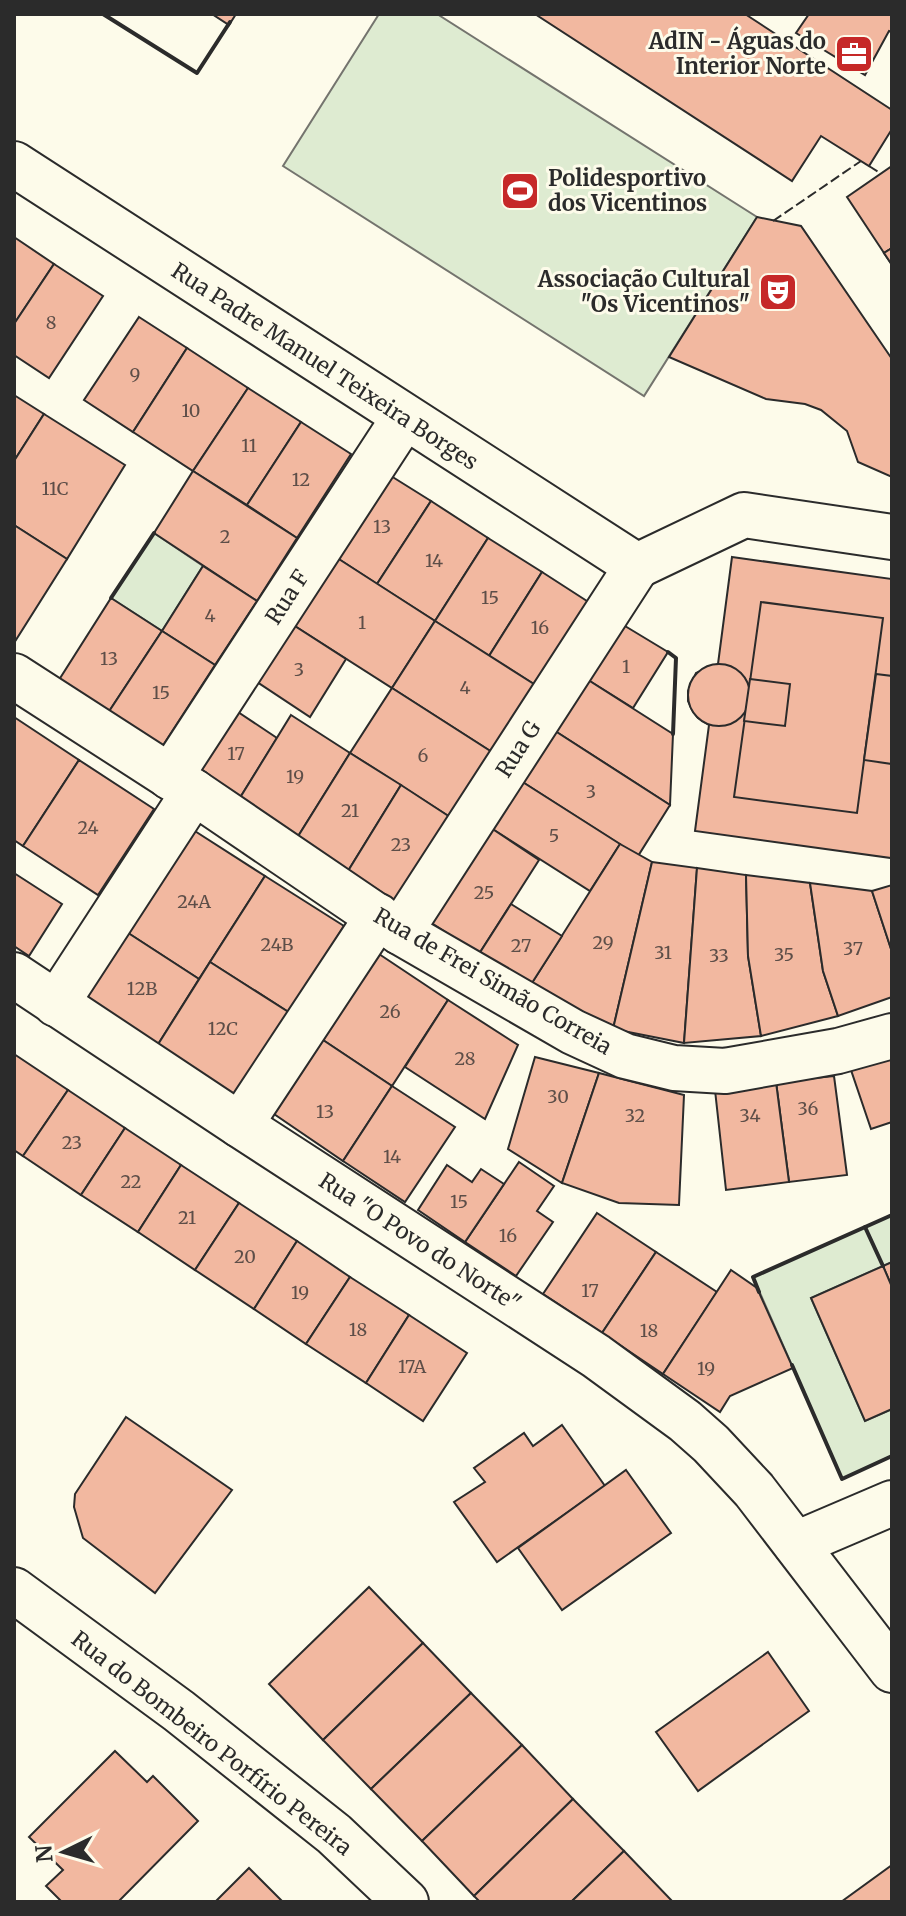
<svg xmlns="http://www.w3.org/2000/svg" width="906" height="1916" font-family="Merriweather,serif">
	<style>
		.green { fill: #deebd1; stroke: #74746e; stroke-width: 2 }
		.building { fill: #f2b8a0; stroke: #2b2b2b; stroke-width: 2 }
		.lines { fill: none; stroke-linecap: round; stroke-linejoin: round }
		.minor-casing { stroke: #2b2b2b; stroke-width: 48 }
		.minor { stroke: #fdfbea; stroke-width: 44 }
		.fence { stroke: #2b2b2b; stroke-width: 2; stroke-dasharray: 10 4; stroke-linecap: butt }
		.wall { stroke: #2b2b2b; stroke-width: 4 }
		.labels { text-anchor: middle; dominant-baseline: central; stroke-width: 6; stroke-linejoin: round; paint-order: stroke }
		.number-label { font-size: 18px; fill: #5d4e48 }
		.poi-label { font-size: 22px; font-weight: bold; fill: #2b2b2b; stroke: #fdfbea; text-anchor: end }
		.street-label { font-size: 22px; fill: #2b2b2b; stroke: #fdfbea }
	</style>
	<rect width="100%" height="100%" fill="#fdfbea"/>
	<g class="green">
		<path d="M379,14H437L757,217L644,396L283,166Z"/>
		<path d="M154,533L203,566L162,631L111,598Z"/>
		<path d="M892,1215V1262L811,1298L865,1421L892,1409V1456L842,1479L753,1277Z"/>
	</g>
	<g class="building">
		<path d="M212,14H236L229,25Z"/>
		<path d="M535,14H745L892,110V129L869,166L821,136L792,181Z"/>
		<path d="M809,14H892V32L889,31L865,75L796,33Z"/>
		<path d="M892,166V248L884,253L847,197Z"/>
		<path d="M757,217L801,226L892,359V477L858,462L847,431L821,410L805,404L766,399L669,357Z"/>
		<path d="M14,237L54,264L14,324Z"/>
		<path d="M892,248V265L884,253Z"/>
		<path d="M892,248V265L884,253Z"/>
		<path d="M54,264L103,296L49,378L14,355V324Z"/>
		<path d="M139,317L187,348L133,432L84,400Z"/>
		<path d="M187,348L248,388L193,471L133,432Z"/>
		<path d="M248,388L301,422L247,505L193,471Z"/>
		<path d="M14,395L44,414L14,461Z"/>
		<path d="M44,414L125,465L67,559L14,525V461Z"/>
		<path d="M301,422L351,454L297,538L247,505Z"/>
		<path d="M193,471L297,538L257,601L154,533Z"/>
		<path d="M383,471L431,501L377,584L331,554Z"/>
		<path d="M431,501L488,538L435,621L377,584Z"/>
		<path d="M14,525L67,559L14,643Z"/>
		<path d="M488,538L542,572L489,656L435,621Z"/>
		<path d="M331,554L435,621L392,688L287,621Z"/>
		<path d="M732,557L892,579L891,858L695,831L709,725L698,718L692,710L688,701V691L696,673L718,664Z"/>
		<path d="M203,566L257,601L215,665L162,631Z"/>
		<path d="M542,572L590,603L537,686L489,656Z"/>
		<path d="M111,598L162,631L106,716L57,683Z"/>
		<path d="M761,602L883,618L857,813L734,797Z"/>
		<path d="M287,621L346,659L310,717L251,678Z"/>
		<path d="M435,621L537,686L495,754L392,688Z"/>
		<path d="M620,623L668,652L633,708L585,678Z"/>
		<path d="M162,631L215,665L160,750L106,716Z"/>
		<circle cx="719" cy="695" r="31"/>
		<path d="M876,674L892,676V764L864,760Z"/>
		<path d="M585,678L673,734L670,805L552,729Z"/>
		<path d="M750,679L790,684L785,726L744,721Z"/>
		<path d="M392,688L495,754L453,819L350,753Z"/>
		<path d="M232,708L277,738L238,801L193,771Z"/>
		<path d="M291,715L350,753L297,838L238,801Z"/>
		<path d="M14,717L79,760L23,846L14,840Z"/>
		<path d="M552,729L670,805L638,856L521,781Z"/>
		<path d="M350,753L401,785L348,871L297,838Z"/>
		<path d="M79,760L154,809L98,895L23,846Z"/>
		<path d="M521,781L620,844L590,891L491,828Z"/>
		<path d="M401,785L453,819L399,903L348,871Z"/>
		<path d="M187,826L265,876L199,979L122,929Z"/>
		<path d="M491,828L539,860L479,954L430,922Z"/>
		<path d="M620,844L652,862L613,1029L530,986Z"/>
		<path d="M652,862L697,868L684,1043L613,1029Z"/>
		<path d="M697,868L746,875L748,956L761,1036L684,1043Z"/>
		<path d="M14,873L62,904L29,956L14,946Z"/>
		<path d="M746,875L810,883L823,971L838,1016L761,1036L748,956Z"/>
		<path d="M265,876L344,926L290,1013L210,962Z"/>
		<path d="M810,883L872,891L892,952V997L838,1016L823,971Z"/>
		<path d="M892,885V952L872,891Z"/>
		<path d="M511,904L562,936L530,986L479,954Z"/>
		<path d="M122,929L199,979L157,1046L79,997Z"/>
		<path d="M379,954L448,1000L392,1086L323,1040Z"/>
		<path d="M210,962L290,1013L236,1097L157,1046Z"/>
		<path d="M448,1000L518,1045L485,1119L405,1067Z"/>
		<path d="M323,1040L392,1086L343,1161L274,1114Z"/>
		<path d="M14,1054L68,1090L23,1156L14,1150Z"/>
		<path d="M892,1056V1122L871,1129L851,1070Z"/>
		<path d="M535,1057L599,1073L562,1183L508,1149Z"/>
		<path d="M599,1073L684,1095L679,1205L619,1203L562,1183Z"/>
		<path d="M834,1076L847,1175L789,1182L776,1082Z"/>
		<path d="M776,1082L789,1182L726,1190L715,1090Z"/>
		<path d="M392,1086L455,1127L405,1202L343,1161Z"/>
		<path d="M68,1090L125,1128L81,1195L23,1156Z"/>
		<path d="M125,1128L181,1165L138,1232L81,1195Z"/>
		<path d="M519,1162L554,1186L537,1211L553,1222L516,1276L465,1242Z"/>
		<path d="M181,1165L239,1203L195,1270L138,1232Z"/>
		<path d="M447,1165L472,1182L481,1169L504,1184L465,1242L418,1210Z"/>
		<path d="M239,1203L297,1241L254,1309L195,1270Z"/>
		<path d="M597,1213L656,1252L602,1333L543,1294Z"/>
		<path d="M297,1241L350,1277L306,1344L254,1309Z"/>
		<path d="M656,1252L717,1292L663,1374L602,1333Z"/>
		<path d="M892,1262V1287L883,1266Z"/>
		<path d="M883,1266L892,1287V1409L865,1421L811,1298Z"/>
		<path d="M731,1270L757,1288L793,1368L730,1396L720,1412L663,1374Z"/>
		<path d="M350,1277L409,1315L366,1383L306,1344Z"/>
		<path d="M409,1315L467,1353L423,1421L366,1383Z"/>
		<path d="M126,1417L232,1490L155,1593L83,1538L74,1507L75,1494Z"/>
		<path d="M562,1425L605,1486L497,1562L454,1502L485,1482L474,1468L524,1433L533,1446Z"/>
		<path d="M626,1470L671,1533L562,1610L518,1548Z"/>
		<path d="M369,1587L423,1643L323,1740L269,1684Z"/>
		<path d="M423,1643L471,1693L371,1789L323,1740Z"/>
		<path d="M768,1652L809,1711L698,1791L656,1732Z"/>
		<path d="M471,1693L522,1745L422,1841L371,1789Z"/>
		<path d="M522,1745L573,1799L474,1896L422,1841Z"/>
		<path d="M115,1751L147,1782L153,1776L198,1821L118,1902H62L46,1886L63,1870L29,1837Z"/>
		<path d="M573,1799L624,1851L571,1902H480L474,1896Z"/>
		<path d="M624,1851L673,1902H571Z"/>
		<path d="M892,1865V1902H841Z"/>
		<path d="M249,1868L283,1902H215Z"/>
	</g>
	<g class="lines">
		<g class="minor-casing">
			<g id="minor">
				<path d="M14,164L637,566"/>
				<path d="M637,566L744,515L892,537"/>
				<path d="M14,676L194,792L400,932L573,1032L625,1056L674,1068L725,1071L838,1051L892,1036"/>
				<path d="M170,777L404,418"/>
				<path d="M400,932L637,566"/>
				<path d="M14,975L240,1125L596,1356L685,1421L711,1444L754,1490L892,1670"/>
				<path d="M56,1004L194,792"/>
				<path d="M240,1125L378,916"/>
				<path d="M796,1544L892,1503"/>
				<path d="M14,1590L179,1711L334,1834L406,1902"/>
			</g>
		</g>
		<use href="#minor" class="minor"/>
		<g class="fence">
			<path d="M869,166L880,173"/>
			<path d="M773,221L861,161"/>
		</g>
		<g class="wall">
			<path d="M103,14L197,73L230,22"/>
			<path d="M111,598L154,533"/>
			<path d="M668,652L676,658L673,734"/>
			<path d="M865,1227L883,1266"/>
			<path d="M759,1292L753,1277L892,1215"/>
			<path d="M792,1365L842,1479L892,1456"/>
		</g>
	</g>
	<defs>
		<g id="office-square" transform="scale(2)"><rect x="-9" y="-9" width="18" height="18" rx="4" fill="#c62828" stroke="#fdfbea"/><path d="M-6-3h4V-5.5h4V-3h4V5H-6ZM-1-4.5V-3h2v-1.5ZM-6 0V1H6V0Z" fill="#fff"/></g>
		<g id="stadium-square" transform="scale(2)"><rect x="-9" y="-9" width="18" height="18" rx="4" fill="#c62828" stroke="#fdfbea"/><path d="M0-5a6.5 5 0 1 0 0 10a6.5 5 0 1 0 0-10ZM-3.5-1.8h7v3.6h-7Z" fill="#fff"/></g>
		<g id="theatre-square" transform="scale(2)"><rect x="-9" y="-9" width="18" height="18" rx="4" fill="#c62828" stroke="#fdfbea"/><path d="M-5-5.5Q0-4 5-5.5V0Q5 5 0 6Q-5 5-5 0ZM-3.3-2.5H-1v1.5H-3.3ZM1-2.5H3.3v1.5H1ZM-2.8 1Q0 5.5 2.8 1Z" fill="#fff"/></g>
	</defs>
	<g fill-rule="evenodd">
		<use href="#office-square" x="854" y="54"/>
		<use href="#stadium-square" x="520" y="191"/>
		<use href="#theatre-square" x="778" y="292"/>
	</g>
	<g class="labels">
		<g class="number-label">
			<text x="51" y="322">8</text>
			<text x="135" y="374">9</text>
			<text x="191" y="410">10</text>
			<text x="249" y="445">11</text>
			<text x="301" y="479">12</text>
			<text x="55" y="488">11C</text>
			<text x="382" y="526">13</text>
			<text x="225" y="536">2</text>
			<text x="434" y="560">14</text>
			<text x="490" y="597">15</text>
			<text x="210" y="615">4</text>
			<text x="362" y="622">1</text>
			<text x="540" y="627">16</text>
			<text x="109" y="658">13</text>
			<text x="626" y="666">1</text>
			<text x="299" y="669">3</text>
			<text x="465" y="687">4</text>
			<text x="161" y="692">15</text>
			<text x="236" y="753">17</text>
			<text x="423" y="755">6</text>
			<text x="295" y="776">19</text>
			<text x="591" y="791">3</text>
			<text x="350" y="810">21</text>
			<text x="88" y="827">24</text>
			<text x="554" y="835">5</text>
			<text x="401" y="844">23</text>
			<text x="484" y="892">25</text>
			<text x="194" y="901">24A</text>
			<text x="603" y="942">29</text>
			<text x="277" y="944">24B</text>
			<text x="521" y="945">27</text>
			<text x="853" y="948">37</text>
			<text x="663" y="952">31</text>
			<text x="784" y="954">35</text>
			<text x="719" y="955">33</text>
			<text x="142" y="988">12B</text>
			<text x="390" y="1011">26</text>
			<text x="223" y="1028">12C</text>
			<text x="465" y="1058">28</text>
			<text x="558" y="1096">30</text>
			<text x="808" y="1108">36</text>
			<text x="325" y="1111">13</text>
			<text x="635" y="1115">32</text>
			<text x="750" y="1115">34</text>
			<text x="72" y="1142">23</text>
			<text x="392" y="1156">14</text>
			<text x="131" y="1181">22</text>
			<text x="459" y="1201">15</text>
			<text x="187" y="1217">21</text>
			<text x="508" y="1235">16</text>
			<text x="245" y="1256">20</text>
			<text x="590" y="1290">17</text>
			<text x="300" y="1292">19</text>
			<text x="358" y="1329">18</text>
			<text x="649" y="1330">18</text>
			<text x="412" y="1366">17A</text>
			<text x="706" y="1368">19</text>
		</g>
		<g class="poi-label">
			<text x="826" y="41">AdIN - Águas do<tspan x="826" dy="25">Interior Norte</tspan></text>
			<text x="548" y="178" text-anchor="start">Polidesportivo<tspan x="548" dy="25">dos Vicentinos</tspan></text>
			<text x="750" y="279">Associação Cultural<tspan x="750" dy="25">"Os Vicentinos"</tspan></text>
		</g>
		<g class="street-label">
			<text transform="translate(325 366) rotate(33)">Rua Padre Manuel Teixeira Borges</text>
			<text transform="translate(287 597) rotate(-57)">Rua F</text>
			<text transform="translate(518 749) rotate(-57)">Rua G</text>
			<text transform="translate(493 981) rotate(30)">Rua de Frei Simão Correia</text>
			<text transform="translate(420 1242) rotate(33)">Rua "O Povo do Norte"</text>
			<text transform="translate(212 1743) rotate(38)">Rua do Bombeiro Porfírio Pereira</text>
		</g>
	</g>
	<rect width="906" height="1916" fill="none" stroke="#2b2b2b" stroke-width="32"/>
	<g transform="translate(64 1852) rotate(265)" stroke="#fdfbea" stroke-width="6" paint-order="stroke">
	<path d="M0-6L14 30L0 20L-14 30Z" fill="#2b2b2b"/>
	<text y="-12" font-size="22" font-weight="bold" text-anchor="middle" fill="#2b2b2b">N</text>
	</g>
</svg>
